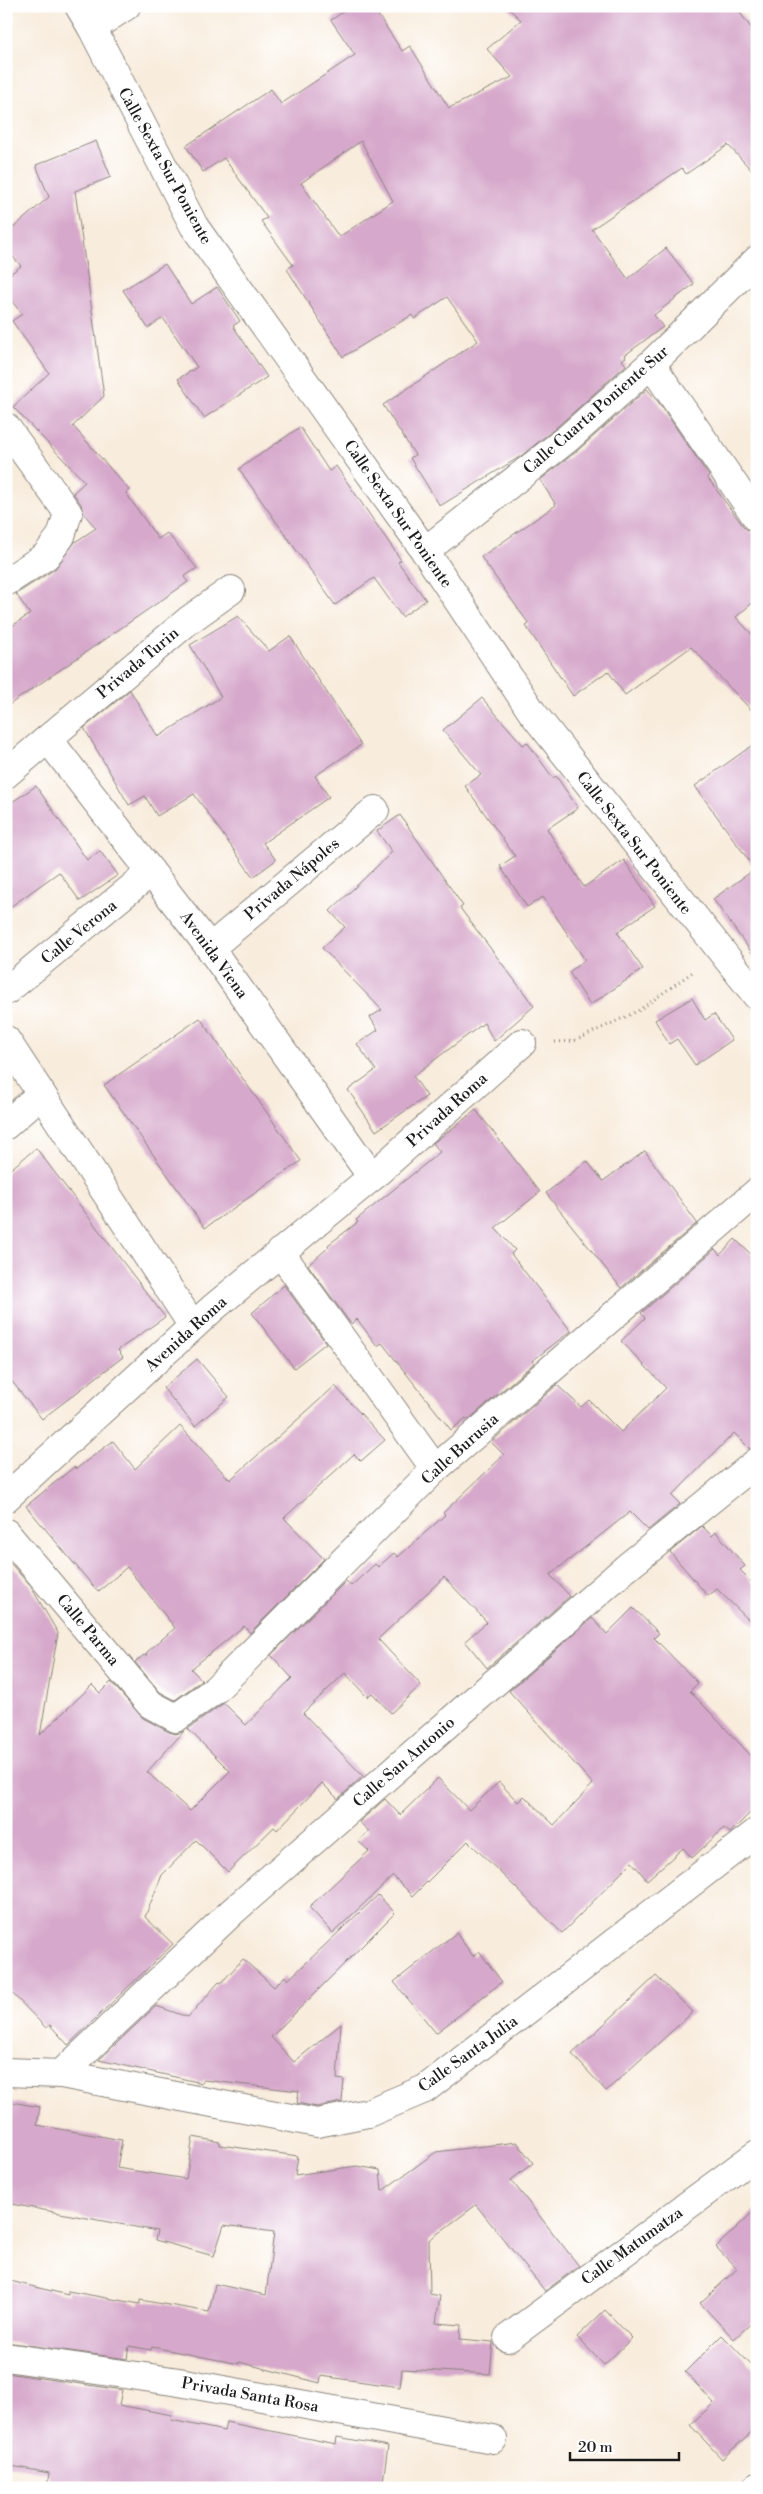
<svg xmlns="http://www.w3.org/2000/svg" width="763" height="2494" font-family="'Libre Bodoni',serif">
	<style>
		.building { fill: #d6a8cb; fill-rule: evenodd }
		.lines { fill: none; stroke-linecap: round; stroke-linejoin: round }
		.street-casing { stroke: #8a847c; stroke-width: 30 }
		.path { stroke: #8a847c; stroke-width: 3; stroke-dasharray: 1 4; stroke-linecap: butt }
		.street { stroke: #fff; stroke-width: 28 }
		.labels { text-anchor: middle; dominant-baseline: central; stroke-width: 5; stroke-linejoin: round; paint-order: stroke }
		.street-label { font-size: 16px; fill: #1c1c1c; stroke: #fff }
	</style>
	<rect width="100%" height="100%" fill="#fff"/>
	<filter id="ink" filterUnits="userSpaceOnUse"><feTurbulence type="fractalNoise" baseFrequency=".02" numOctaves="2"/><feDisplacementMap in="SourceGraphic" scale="10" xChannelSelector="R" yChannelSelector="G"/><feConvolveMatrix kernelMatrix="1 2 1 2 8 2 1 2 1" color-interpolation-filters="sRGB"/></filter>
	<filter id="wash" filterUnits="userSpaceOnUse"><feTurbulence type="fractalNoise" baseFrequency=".0096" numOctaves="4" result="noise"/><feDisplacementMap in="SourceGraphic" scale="20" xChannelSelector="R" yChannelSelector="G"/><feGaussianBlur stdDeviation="1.12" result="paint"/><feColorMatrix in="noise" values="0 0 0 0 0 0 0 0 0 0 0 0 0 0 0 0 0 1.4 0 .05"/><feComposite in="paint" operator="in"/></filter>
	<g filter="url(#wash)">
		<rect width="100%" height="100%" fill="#f8ecdc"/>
		<g id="blocks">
			<g class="building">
				<path d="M352,6H372L402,51L410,46L449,108L512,77L487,49L521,20L506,6H735L757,36V176L728,145L686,174L682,168L592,229L628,279L666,248L694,284L654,315L663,327L625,355L626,357L622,360L626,365L557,427L521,456L440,506L410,458L415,455L383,405L478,341L447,297L414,319L412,315L343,357L287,269L293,265L261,221L267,218L224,158L203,172L186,146L271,89L281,104L355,55L331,20ZM361,141L393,201L339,237L301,183Z"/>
				<path d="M96,141L111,177L75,191L104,396L73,426L129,490L126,493L158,539L167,533L197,568L184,577L188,582L6,707V630L30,614L16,594L55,569L75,542L96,528L83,513L81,504L73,493L85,482L13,407L49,373L12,321L22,314L6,294V277L21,266L6,249V234L49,197L36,165Z"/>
				<path d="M165,264L191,304L217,287L240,321L233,326L267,377L204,418L178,379L197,367L163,318L148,328L123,290Z"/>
				<path d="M647,389L659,403L709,476L707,477L744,527L750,532L757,533V599L736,617L757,640V716L691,647L625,695L608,671L573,696L526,626L529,624L481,557L556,505L540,480L577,451Z"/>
				<path d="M300,427L329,471L336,466L401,560L398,562L426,600L402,617L374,578L335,605L239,469Z"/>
				<path d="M238,616L269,651L290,636L361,745L315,776L329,797L263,843L276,860L253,877L194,794L157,816L145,796L129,805L84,728L130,690L158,737L221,697L190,645Z"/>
				<path d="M482,698L523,745L527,742L553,778L556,776L578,808L547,829L584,887L624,860L655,906L617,932L643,969L590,1005L569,972L585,960L543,897L527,907L500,866L515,856L465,786L481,775L443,730Z"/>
				<path d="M757,742V960L713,899L755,869L695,786Z"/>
				<path d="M36,786L87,860L100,851L118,875L80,901L59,872L6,910V806Z"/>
				<path d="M400,815L463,906L460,908L534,1006L494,1041L484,1023L413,1076L427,1096L376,1131L348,1090L376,1070L357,1044L378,1030L370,1017L382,1010L322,948L345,927L330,911L392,852L377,831Z"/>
				<path d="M692,998L705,1020L714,1014L732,1040L695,1065L677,1039L669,1044L655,1020Z"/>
				<path d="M200,1018L301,1161L205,1228L104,1085Z"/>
				<path d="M476,1110L540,1192L495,1228L515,1250L511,1254L571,1331L532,1361L534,1363L468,1420L466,1418L451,1430L382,1343L377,1346L357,1319L351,1324L308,1265L329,1247L328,1245L358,1222L356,1220L440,1152L433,1143Z"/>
				<path d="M36,1148L165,1317L118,1350L123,1357L42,1419L6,1374V1173Z"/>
				<path d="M645,1151L697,1223L621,1288L546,1193L587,1161L603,1181Z"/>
				<path d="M735,1239L757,1260V1447L750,1449L734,1433L672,1496L680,1504L648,1530L630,1512L550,1575L570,1596L487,1668L465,1641L487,1622L444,1577L378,1639L421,1685L391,1713L372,1693L367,1697L345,1673L303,1713L363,1776L338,1799L322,1783L277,1830L274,1827L228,1872L196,1840L162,1875L145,1917L173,1944L68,2045L50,2025L46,2028L6,1987V1558L31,1587L58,1633L40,1735L92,1685L100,1693L111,1682L143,1718L169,1732L176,1734L184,1731L147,1772L190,1811L230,1771L188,1729L224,1703L246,1725L292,1678L271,1655L346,1581L351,1586L375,1564L378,1567L394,1553L398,1557L445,1515L443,1513L504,1455L491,1442L557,1385L581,1407L589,1400L621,1432L666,1388L621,1341L645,1318L641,1313L715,1249L720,1255Z"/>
				<path d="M284,1285L326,1343L294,1368L252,1313Z"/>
				<path d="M197,1359L229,1397L195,1426L163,1388Z"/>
				<path d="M335,1386L385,1440L361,1461L354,1454L284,1518L324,1559L250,1633L244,1626L191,1669L202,1680L175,1700L160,1692L135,1662L144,1655L146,1656L147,1652L175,1628L127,1567L98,1592L26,1506L74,1467L76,1469L113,1441L135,1469L180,1426L230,1480Z"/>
				<path d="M702,1526L712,1536L716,1532L745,1566L740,1570L757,1587V1628L717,1589L708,1596L670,1552Z"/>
				<path d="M633,1608L659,1633L654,1638L698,1683L690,1691L757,1762V1806L730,1833L724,1828L692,1858L683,1848L647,1880L632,1862L562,1933L468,1841L413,1896L393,1876L333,1933L309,1907L369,1851L358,1841L369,1831L359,1822L385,1799L400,1815L438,1778L469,1810L499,1782L518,1802L524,1796L554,1825L593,1784L509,1691L592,1618L607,1634Z"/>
				<path d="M378,1895L395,1913L271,2037L294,2062L341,2024L337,2079L344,2080L342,2102L317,2107L297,2103L299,2091L203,2080L202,2083L99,2060L156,2006L188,2017L219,1982L221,1983L243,1959L274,1987L285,1976L288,1980Z"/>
				<path d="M456,1933L473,1956L479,1951L502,1982L436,2033L394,1982Z"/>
				<path d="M656,1976L693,2012L606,2091L572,2054Z"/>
				<path d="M11,2102L40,2107L37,2125L122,2140L117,2168L186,2179L193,2137L220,2142V2145L298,2156L295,2175L357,2166L380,2170L382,2191L436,2152L517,2142L533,2163L511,2180L579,2266L545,2291L476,2205L429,2240L430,2294L440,2296L436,2323L461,2325L460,2339L493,2342L490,2374L402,2369L400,2387L321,2376L320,2383L239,2362V2364L152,2347L151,2350L129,2346L127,2359L6,2342V2280L68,2295V2291L140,2304V2300L209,2312L215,2284L266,2295L274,2232L224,2225L214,2256L155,2240L157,2231L6,2203V2107H10Z"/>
				<path d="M757,2208V2318L734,2339L700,2303L737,2269L716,2247Z"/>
				<path d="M605,2310L632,2338L604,2365L577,2337Z"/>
				<path d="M722,2335L757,2371V2427L722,2459L690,2425L714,2403L685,2372Z"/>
				<path d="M6,2373L122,2390L119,2405L172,2415L171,2420L224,2431L226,2422L336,2444L337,2437L388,2446L382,2488H364L325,2482L324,2488H47L49,2473L6,2465Z"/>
			</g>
		</g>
	</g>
	<g filter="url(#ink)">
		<use href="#blocks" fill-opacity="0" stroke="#8a847c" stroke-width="1"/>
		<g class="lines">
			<g class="street-casing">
				<g id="street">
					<path d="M79,6L92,28L194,226L425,551L532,712L757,996"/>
					<path d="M92,28L126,6"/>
					<path d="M651,364L757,518"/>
					<path d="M6,427L68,513L61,536L46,556L6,582"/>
					<path d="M425,551L567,439L651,364L757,260"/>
					<path d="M48,739L210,948L372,1177"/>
					<path d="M6,774L189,620L231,590"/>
					<path d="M210,948L375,810"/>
					<path d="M6,991L151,872"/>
					<path d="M6,1040L193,1326"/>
					<path d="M6,1125L41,1094"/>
					<path d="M280,1252L435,1469"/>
					<path d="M6,1498L213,1308L372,1177L522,1043"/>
					<path d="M6,1533L150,1704L176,1718L215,1690L435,1469L757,1192"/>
					<path d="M6,2072L61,2074L317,2123L368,2113L425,2089L757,1832"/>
					<path d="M61,2074L233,1911L626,1568L757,1462"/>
					<path d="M508,2338L757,2154"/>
					<path d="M6,2357L179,2382L493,2439"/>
					<path d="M756,2488L757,2487"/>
				</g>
			</g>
			<path class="path" d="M555,1042L574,1041L638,1011L694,971"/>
			<use href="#street" class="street"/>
		</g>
	</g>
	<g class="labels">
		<g class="street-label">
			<text transform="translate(165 166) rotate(61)">Calle Sexta Sur Poniente</text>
			<text transform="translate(596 410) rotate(-41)">Calle Cuarta Poniente Sur</text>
			<text transform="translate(398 514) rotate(55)">Calle Sexta Sur Poniente</text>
			<text transform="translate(138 663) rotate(-40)">Privada Turin</text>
			<text transform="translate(634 843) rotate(52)">Calle Sexta Sur Poniente</text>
			<text transform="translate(292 879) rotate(-40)">Privada Nápoles</text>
			<text transform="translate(79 932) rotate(-39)">Calle Verona</text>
			<text transform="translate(214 955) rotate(54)">Avenida Viena</text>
			<text transform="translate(447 1110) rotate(-42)">Privada Roma</text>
			<text transform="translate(186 1334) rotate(-42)">Avenida Roma</text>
			<text transform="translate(460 1449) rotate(-42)">Calle Burusia</text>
			<text transform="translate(88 1630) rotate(50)">Calle Parma</text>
			<text transform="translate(404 1762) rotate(-41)">Calle San Antonio</text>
			<text transform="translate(468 2054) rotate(-36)">Calle Santa Julia</text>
			<text transform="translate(632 2246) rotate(-36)">Calle Matumatza</text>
			<text transform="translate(250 2395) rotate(10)">Privada Santa Rosa</text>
		</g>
	</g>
	<rect width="763" height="2494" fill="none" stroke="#fff" stroke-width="25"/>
	<path d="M570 2452v8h109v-8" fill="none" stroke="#1c1c1c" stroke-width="2.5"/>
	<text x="578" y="2452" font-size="15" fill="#1c1c1c" stroke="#ffffff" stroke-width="4" paint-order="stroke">20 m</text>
</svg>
